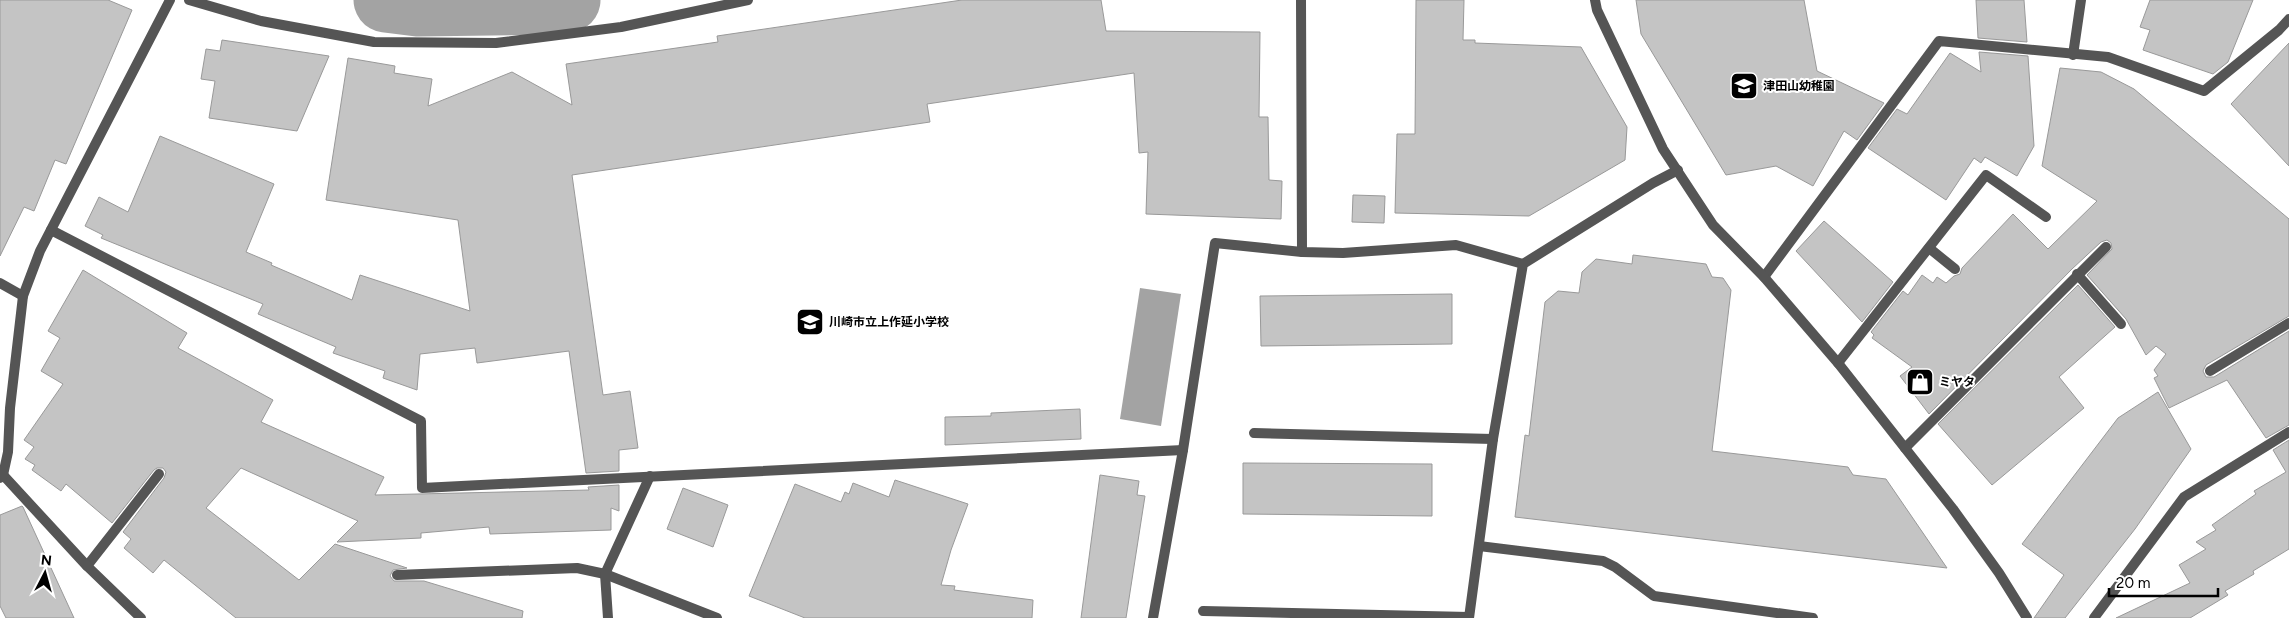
<svg xmlns="http://www.w3.org/2000/svg" width="2289" height="618" font-family="Figtree,'Noto Sans JP',sans-serif">
	<style>
		.water { fill: #a3a3a3 }
		.lines { fill: none; stroke-linecap: round; stroke-linejoin: round }
		.river { stroke: #a3a3a3; stroke-width: 65 }
		.building { fill: #c4c4c4; stroke: #999 }
		.service { stroke: #555; stroke-width: 10 }
		.minor { stroke: #555; stroke-width: 10 }
		.tertiary { stroke: #555; stroke-width: 10 }
		.labels { text-anchor: middle; dominant-baseline: central; stroke-width: 4; stroke-linejoin: round; paint-order: stroke }
		.poi-label { font-size: 12px; font-weight: bold; fill: #000; stroke: #fff; text-anchor: start }
	</style>
	<rect width="100%" height="100%" fill="#fff"/>
	<path class="water" d="M1140,288L1181,294L1161,426L1120,419Z"/>
	<g class="lines">
		<path class="river" d="M386,0L418,4L559,2L568,0"/>
	</g>
	<g class="building">
		<path d="M0,0H108L132,10L66,164L55,160L34,211L24,207L0,256Z"/>
		<path d="M962,0H1101L1106,31L1260,32L1259,117H1268L1269,180L1282,181L1281,219L1146,214L1148,152L1139,153L1134,73L927,104L930,122L572,175L603,395L630,391L638,448L619,450V471L586,473L569,351L477,363L475,348L420,354L417,390L383,378L385,371L333,353L336,347L258,314L263,304L101,238L103,235L85,226L99,197L128,212L160,136L274,184L246,252L272,263L271,265L352,300L360,275L470,311L458,220L326,200L348,58L395,66L394,73L432,79L428,106L512,72L572,105L566,64L718,42L717,36Z"/>
		<path d="M1416,0H1464L1463,40H1475V43L1581,47L1627,127L1625,160L1529,216L1395,213L1397,134H1415Z"/>
		<path d="M1636,0H1804L1817,71L1884,103L1857,140L1844,131L1813,186L1776,166L1726,175L1641,34Z"/>
		<path d="M1976,0H2024L2027,42L1978,38Z"/>
		<path d="M2150,0H2253L2228,62L2213,74L2143,50L2150,30L2140,27Z"/>
		<path d="M222,40L329,56L297,131L209,118L215,81L201,79L206,49L220,51Z"/>
		<path d="M2289,43V166L2231,104Z"/>
		<path d="M1979,52L2028,56L2034,146L2017,176L1985,157L1981,163L1974,158L1946,200L1868,148L1897,109L1907,114L1950,53L1981,72Z"/>
		<path d="M2060,68L2101,72L2134,89L2289,219V316L2206,365L2203,371L2206,377H2214L2289,331V425L2266,438L2227,380L2169,408L2154,378L2158,376L2154,370L2166,354L2156,346L2146,355L2126,319L2087,275L2112,249L2111,243L2107,240L2101,242L2072,269L1929,414L1900,376L1912,367L1872,338L1874,335L1871,332L1903,291L1908,295L1922,275L1933,283L1937,277L1946,283L1954,276L1960,274L1962,268L2013,214L2048,249L2097,201L2042,166Z"/>
		<path d="M1353,195L1385,196L1384,223L1352,222Z"/>
		<path d="M1824,221L1893,282L1862,322L1796,251Z"/>
		<path d="M1633,255L1706,264L1712,277L1723,278L1731,290L1712,451L1848,467L1853,475L1886,479L1947,568L1515,517L1525,435L1529,436L1545,302L1558,291L1579,293L1582,272L1596,259L1632,264Z"/>
		<path d="M83,270L187,333L178,348L273,400L261,422L384,477L375,495L589,490L588,487L619,485V511L611,508V530L490,534L489,527L421,533V538L337,542L358,521L241,468L206,508L299,580L335,544L407,568L393,570L390,576L394,581H424L523,611L522,618H236L164,560L153,573L124,548L131,539L123,532L164,478L166,472L163,468H157L154,470L112,523L66,484L61,491L32,470L35,465L25,459L34,447L24,440L63,384L41,371L60,338L48,331Z"/>
		<path d="M2078,285L2115,327L2059,377L2084,408L1992,485L1938,424Z"/>
		<path d="M1452,294V344L1261,346L1260,296Z"/>
		<path d="M2158,392L2191,449L2135,529L2065,618H2034L2064,575L2022,544L2118,418Z"/>
		<path d="M1080,409L1081,439L945,445V417L991,416V413Z"/>
		<path d="M2289,440V549L2253,571L2254,574L2225,591L2228,595L2190,618H2116L2190,583L2179,565L2206,549L2196,542L2216,530L2212,525L2256,494L2254,491L2286,472L2273,450Z"/>
		<path d="M1243,463L1432,464V516L1243,514Z"/>
		<path d="M1100,475L1139,481L1137,495L1145,496L1126,618H1081Z"/>
		<path d="M895,480L968,504L951,550L941,585L955,586L954,590L1033,600L1032,618H805L749,596L795,484L841,502L845,492L849,494L853,483L889,497Z"/>
		<path d="M683,488L728,505L713,547L667,529Z"/>
		<path d="M22,506L23,507L74,618H6L0,606V515Z"/>
	</g>
	<g class="lines">
		<g class="service">
			<path d="M1929,248L1955,269"/>
			<path d="M2077,274L2121,324"/>
			<path d="M1838,363L1986,175L2046,217"/>
			<path d="M2210,371L2289,323"/>
			<path d="M1254,433L1493,439"/>
			<path d="M1905,448L2106,247"/>
			<path d="M87,566L159,474"/>
			<path d="M397,575L577,568L605,574L717,618"/>
			<path d="M1203,611L1469,617"/>
		</g>
		<g class="minor">
			<path d="M189,0L261,21L374,42L496,43L621,27L748,0"/>
			<path d="M1301,0L1302,252"/>
			<path d="M2073,55L2081,0"/>
			<path d="M51,230L421,421L422,488L1183,450"/>
			<path d="M1764,277L1939,41L2108,57L2204,91L2279,30L2289,19"/>
			<path d="M0,283L23,296"/>
			<path d="M3,475L87,566L141,618"/>
			<path d="M0,478L3,475L8,452L10,408L23,296L40,251L170,0"/>
			<path d="M1479,546L1603,561L1615,567L1654,596L1813,618"/>
			<path d="M608,618L605,574L650,476"/>
			<path d="M1153,618L1183,450L1215,243L1302,252L1343,253L1456,245L1523,264"/>
			<path d="M1469,618L1493,439L1523,264L1653,183L1678,170"/>
			<path d="M2094,618L2184,497L2289,432"/>
		</g>
		<path class="tertiary" d="M1595,0L1597,10L1663,149L1713,225L1764,277L1838,363L1953,509L1999,573L2027,618"/>
	</g>
	<defs>
		<g id="school-square" transform="scale(1.4375)"><rect x="-9" y="-9" width="18" height="18" rx="4" fill="#000" stroke="#fff"/><path d="M0-5L7-2L0 1L-7-2ZM-4 1L0 2.5L4 1V4Q0 6-4 4Z" fill="#fff"/></g>
		<g id="shop-square" transform="scale(1.4375)"><rect x="-9" y="-9" width="18" height="18" rx="4" fill="#000" stroke="#fff"/><path d="M-5-2.5h2.3a2.7 3.5 0 0 1 5.4 0H5L5.5 6h-11ZM-1.5-2.5h3a1.5 2.3 0 0 0-3 0Z" fill="#fff"/></g>
	</defs>
	<g fill-rule="evenodd">
		<use href="#school-square" x="1744" y="86"/>
		<use href="#school-square" x="810" y="322"/>
		<use href="#shop-square" x="1920" y="382"/>
	</g>
	<g class="labels">
		<g class="poi-label">
			<text x="1763" y="86">津田山幼稚園</text>
			<text x="829" y="322">川崎市立上作延小学校</text>
			<text x="1939" y="382">ミヤタ</text>
		</g>
	</g>
	<g transform="translate(45 573) rotate(6)" stroke="#ffffff" stroke-width="4" paint-order="stroke">
	<path d="M0-4L9 19L0 12L-9 19Z" fill="#000000"/>
	<text y="-8" font-size="14" font-weight="bold" text-anchor="middle" fill="#000000">N</text>
	</g>
	<path d="M2109 588v8h109v-8" fill="none" stroke="#000000" stroke-width="2.5"/>
	<text x="2116" y="588" font-size="15" fill="#000000" stroke="#ffffff" stroke-width="4" paint-order="stroke">20 m</text>
</svg>
